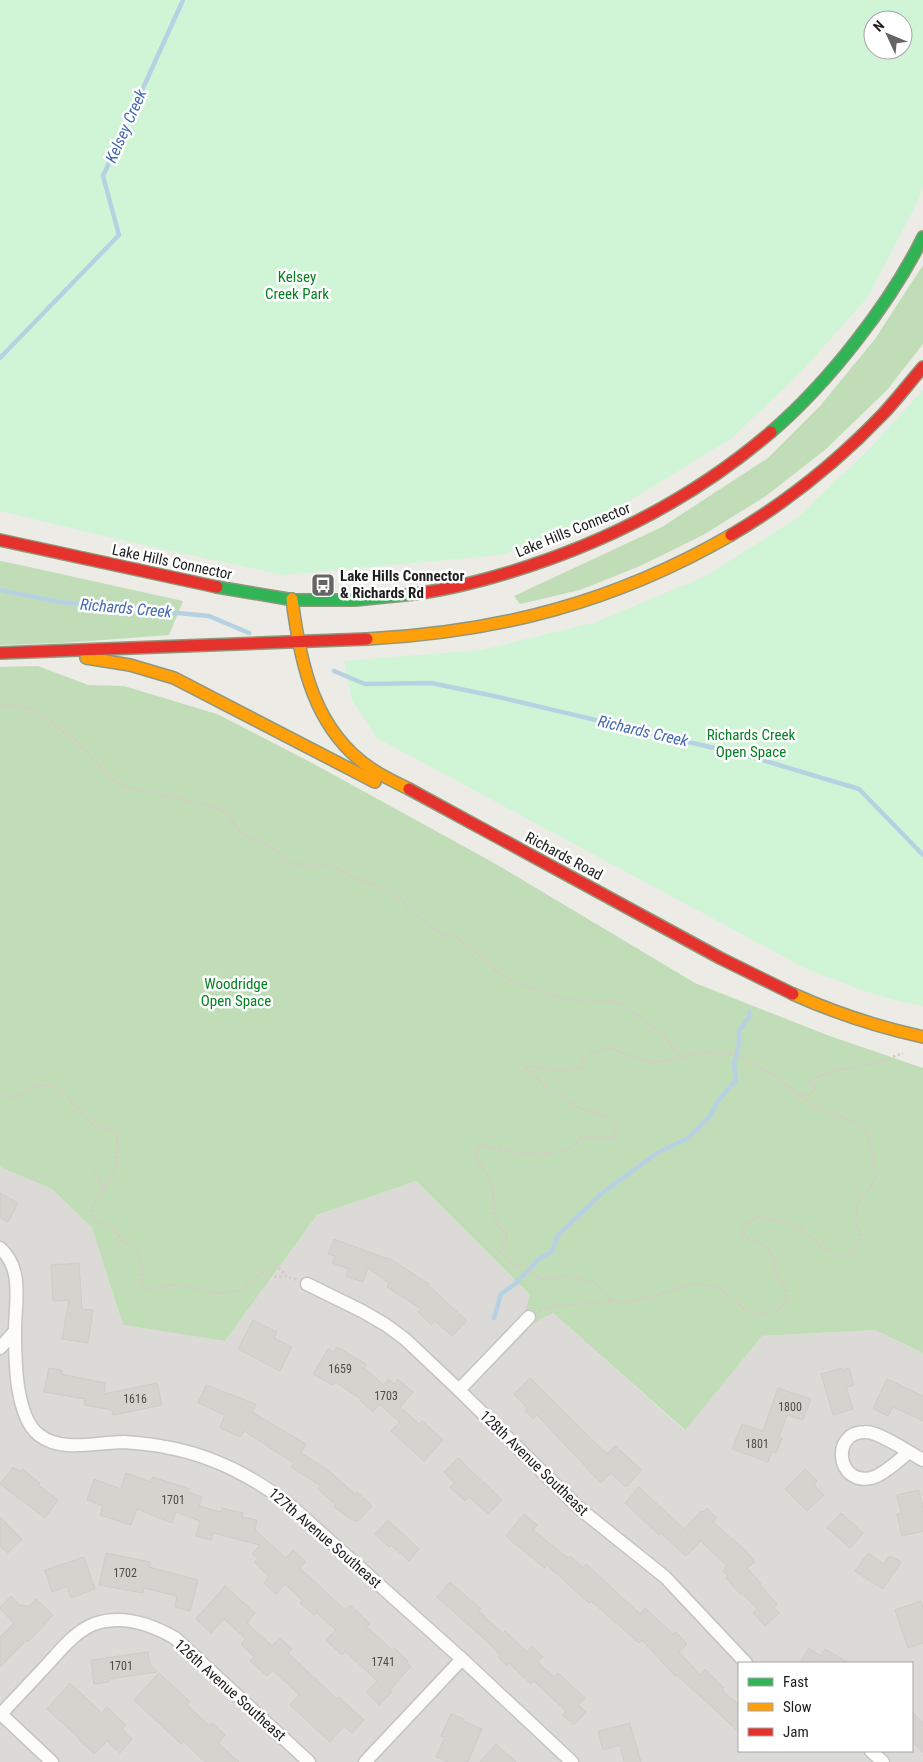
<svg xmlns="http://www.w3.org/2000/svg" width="923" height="1762" font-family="'Roboto Condensed',sans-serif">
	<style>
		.residential { fill: #dbdad6; fill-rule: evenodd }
		.forest { fill: #c0ddb8 }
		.park { fill: #d0f5d6; fill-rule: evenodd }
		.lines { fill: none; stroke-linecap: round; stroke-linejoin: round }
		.stream { stroke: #b6d2e2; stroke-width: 4.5 }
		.building { fill: #d4d3cd; stroke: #cfccc6 }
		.street-casing { stroke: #c4c4c1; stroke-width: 15 }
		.fast-casing { stroke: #90967c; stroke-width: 14 }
		.slow-casing { stroke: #90967c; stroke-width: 14 }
		.jam-casing { stroke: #90967c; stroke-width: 14 }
		.path { stroke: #d7cac4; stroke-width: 2.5; stroke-dasharray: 2.5 2.5; stroke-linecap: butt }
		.street { stroke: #fcfcfb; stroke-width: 12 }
		.fast { stroke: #30b455; stroke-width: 11 }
		.slow { stroke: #ff9f0a; stroke-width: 11 }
		.jam { stroke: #e5322d; stroke-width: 11 }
		.labels { text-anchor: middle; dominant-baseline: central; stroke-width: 5; stroke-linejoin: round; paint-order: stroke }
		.number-label { font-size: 12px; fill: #4c4c4a }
		.park-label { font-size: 15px; fill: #048122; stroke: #fff }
		.street-label { font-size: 15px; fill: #1d1d1d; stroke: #fff }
		.poi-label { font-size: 15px; font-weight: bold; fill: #1d1d1d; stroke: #fff; text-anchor: start }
		.water-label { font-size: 16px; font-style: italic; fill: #4369b2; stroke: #fff }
	</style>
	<rect width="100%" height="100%" fill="#ecebe5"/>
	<path class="residential" d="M0,1167L52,1189L92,1228L123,1325L225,1341L317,1215L416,1181L530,1295L553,1313L684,1430L762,1336L875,1330L923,1353V1762H0ZM739,1663H912V1751H739Z"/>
	<g class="forest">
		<path d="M923,265V344L887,390L826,449L766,496L703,535L640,566L580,590L520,604L514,596L662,527L768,458L820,406L875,339Z"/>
		<path d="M0,561L11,563L183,601L169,635L63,643L0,645Z"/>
		<path d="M38,666L88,685L124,686L217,714L314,764L494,863L695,983L827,1035L923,1068V1353L875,1330L762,1336L685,1430L553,1313L535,1322L525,1311L530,1295L416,1181L317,1215L225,1341L123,1325L92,1228L52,1189L0,1167V667Z"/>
	</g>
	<g class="park">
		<path d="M0,0H923V187L918,201L867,298L802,371L732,438L611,512L501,555L283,575L108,537L0,511ZM873,20H903V50H873Z"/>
		<path d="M923,390V1006C881,999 842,983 803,967L377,738L352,700L344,661L482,650L596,622L706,576L797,518L871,447Z"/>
	</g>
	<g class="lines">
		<g class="stream">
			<path d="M0,358L119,235L103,176L183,0"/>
			<path d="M0,590L60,602L209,616L249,633"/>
			<path d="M334,671L365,684L431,683L494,696L752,757L859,789L923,855"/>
			<path d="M494,1318L501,1294L515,1284L540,1258L552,1252L558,1235L601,1194L657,1153L688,1138L711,1115L717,1102L736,1080L734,1063L739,1045V1031L749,1017V1011"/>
		</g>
	</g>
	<g class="building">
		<path d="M0,1193L18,1203L8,1222L0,1217Z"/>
		<path d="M334,1239L388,1259L389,1258L429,1284L428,1285L467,1321L452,1336L435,1321L431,1325L418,1312L421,1309L387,1287L389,1283L368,1268L363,1282L346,1276L349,1269L332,1263L335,1256L328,1254Z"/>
		<path d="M79,1263L82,1309L93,1310L88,1343L62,1339L69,1300L53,1301L51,1265Z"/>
		<path d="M253,1320L277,1332L274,1338L292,1347L280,1371L238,1349Z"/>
		<path d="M337,1347L366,1364L364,1368L384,1385L388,1379L394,1384L398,1379L413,1392L400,1407L419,1424L422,1421L443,1440L424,1461L391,1431L400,1422L379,1404L373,1412L360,1400L361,1399L335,1382L333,1385L313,1374L328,1349L334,1352Z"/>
		<path d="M49,1368L62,1370L61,1374L105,1383L104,1394L157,1383L162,1405L113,1415L112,1410L84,1405L85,1399L44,1392Z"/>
		<path d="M841,1368L842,1370L849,1368L854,1385L846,1387L853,1409L833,1415L821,1374Z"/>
		<path d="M530,1378L607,1454L615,1446L642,1470L626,1487L611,1473L601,1483L537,1415L533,1419L525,1410L527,1408L514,1394Z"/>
		<path d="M887,1379L923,1396V1421L893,1407L888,1416L873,1409Z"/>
		<path d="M206,1385L256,1404L252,1412L306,1444L301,1453L328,1470L355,1494L357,1492L372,1506L358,1521H354L334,1507L336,1505L318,1489L321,1486L291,1467L294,1463L244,1431L241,1437L220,1428L225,1415L198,1403Z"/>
		<path d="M778,1388L811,1399L803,1420L787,1415L779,1437L782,1438L776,1453L772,1451L768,1462L732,1449L742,1424L763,1431Z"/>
		<path d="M458,1458L502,1500L488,1514L469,1497L465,1501L450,1487L454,1483L444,1472Z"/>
		<path d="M13,1467L20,1472L22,1469L40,1483L38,1485L58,1500L45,1518L0,1484Z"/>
		<path d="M805,1469L817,1481L814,1485L824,1495L807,1511L785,1489Z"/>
		<path d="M126,1473L151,1482L153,1477L189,1489L188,1492L202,1497L199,1506L221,1512L222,1508L243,1513L242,1517L257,1520L255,1530L286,1558L293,1550L306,1562L300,1568L345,1610L350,1605L370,1624L367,1627L392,1650L394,1648L408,1661L406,1662L411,1666L390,1690L392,1692L379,1705L366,1692L377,1681L345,1651L342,1655L326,1640L336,1630L317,1613L314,1615L300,1603L303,1601L285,1584L276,1594L264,1583L269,1577L254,1562L258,1558L252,1554L260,1545L213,1533L211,1540L196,1536L200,1521L176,1512L172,1523L137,1509L131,1525L100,1515L103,1506L87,1500L94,1479L121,1489Z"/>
		<path d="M639,1487L684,1529L701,1511L703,1512L707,1508L717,1518L713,1522L745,1550L755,1562L747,1568L761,1584L760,1585L777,1604L774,1607L779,1613L765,1626L753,1613L757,1609L742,1593L740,1594L726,1578L728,1576L723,1570L727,1566L701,1541L686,1556L661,1533L659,1535L625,1503Z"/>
		<path d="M919,1490L923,1509V1531L902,1536L897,1514L901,1513L897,1495Z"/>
		<path d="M841,1513L863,1533L850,1548L827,1528Z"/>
		<path d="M524,1514L537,1525L533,1530L568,1558L570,1556L583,1568L586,1564L640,1614L645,1608L673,1634L676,1632L687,1644L679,1652L700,1675L705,1669L724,1688L722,1690L739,1705V1732L677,1675L675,1676L642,1640L639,1643L591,1601L589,1603L547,1565L545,1568L509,1539L506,1536Z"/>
		<path d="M0,1517L22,1539L8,1553L0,1546Z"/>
		<path d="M388,1520L419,1549L409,1561L391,1545L389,1547L375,1534Z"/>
		<path d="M106,1553L150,1562L149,1567L198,1580L190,1611L175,1607L177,1596L144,1588L143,1593L99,1585Z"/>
		<path d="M868,1553L884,1564L888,1557H893L901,1562L883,1589L855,1571Z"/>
		<path d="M84,1557L95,1589L71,1598L67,1586L52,1592L45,1570Z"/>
		<path d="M450,1582L481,1609L479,1611L503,1634L505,1631L527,1652L532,1646L543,1657L538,1662L554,1677L558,1673L585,1698L578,1705L586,1712L574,1725L563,1715L566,1711L534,1681L531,1684L509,1663L507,1666L498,1657L500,1655L492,1646L437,1597Z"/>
		<path d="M225,1586L255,1613L247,1623L272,1646L280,1638L292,1649L288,1653L337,1699L339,1697L364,1720L352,1733L344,1726L330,1742L290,1705L299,1695L273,1670L267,1676L250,1661L254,1657L241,1644L246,1639L224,1619L211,1633L196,1619Z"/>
		<path d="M11,1596L19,1605L30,1606L36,1599L53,1615L28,1642L27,1640L0,1667V1637L14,1623L0,1609V1607Z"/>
		<path d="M921,1601L923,1608V1643L908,1648L895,1610Z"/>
		<path d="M809,1648L821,1656L825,1649L849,1663H800Z"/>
		<path d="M148,1652L150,1665L157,1672L108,1679V1682L94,1684L91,1660Z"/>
		<path d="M159,1673L190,1702L187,1705L210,1726L212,1723L225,1735L218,1743L239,1762H205L183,1741L181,1744L134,1700Z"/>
		<path d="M70,1683L102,1713L107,1707L126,1725L122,1729L132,1739L120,1753L107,1741L94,1754L78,1739L79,1738L47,1709Z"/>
		<path d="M912,1711L923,1723V1753L912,1741Z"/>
		<path d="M451,1714L464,1719L463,1721L482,1729L468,1762H448L436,1757L445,1737L441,1736Z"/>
		<path d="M630,1723L632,1731L641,1762H624L620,1745L603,1750L598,1731Z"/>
		<path d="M496,1744L516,1762H480Z"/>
	</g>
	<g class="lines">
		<g class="street-casing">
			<g id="street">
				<path d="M0,1248C24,1269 15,1303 15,1331C15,1359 15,1416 39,1435C62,1453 97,1442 124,1442C137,1443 152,1444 165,1447C212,1455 254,1477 291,1506L462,1659L572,1762"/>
				<path d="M307,1284L362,1311L386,1325L405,1339L459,1390L580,1509L665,1577L746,1663"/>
				<path d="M0,1348L15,1331"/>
				<path d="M459,1390L529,1317"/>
				<path d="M909,1452C899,1460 882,1476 871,1478C837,1486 830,1432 865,1432C878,1431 910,1453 923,1460"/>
				<path d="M0,1713L52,1762"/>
				<path d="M0,1715C15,1699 30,1683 45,1667C59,1652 74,1632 94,1624C122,1614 151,1624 175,1638L309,1762"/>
				<path d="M871,1751L883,1762"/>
				<path d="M365,1762L462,1659"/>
			</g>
		</g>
		<g class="fast-casing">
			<g id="fast">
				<path d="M771,432C828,383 890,304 923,237"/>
				<path d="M217,587L294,600H355L414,594"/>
			</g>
		</g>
		<g class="slow-casing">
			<g id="slow">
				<path d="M292,599C300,663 314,731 372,769C384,777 397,783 409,789"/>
				<path d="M367,639C500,632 615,602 731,535"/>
				<path d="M86,658L130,665L174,678L375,782"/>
				<path d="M793,994C835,1013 878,1027 923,1037"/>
			</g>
		</g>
		<g class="jam-casing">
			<g id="jam">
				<path d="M731,535C787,502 838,461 883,414C897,399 910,382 923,367"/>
				<path d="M0,540L217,587"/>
				<path d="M414,594C445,590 477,582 507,573C603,544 694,498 771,432"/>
				<path d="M0,653L367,639"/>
				<path d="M409,789L720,958L793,994"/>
			</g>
		</g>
		<g class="path">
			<path d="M0,707L12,704L37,712L75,740L115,781L134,789L215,806L226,813L238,830L251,839L272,847L290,864H320L335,868L352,877L376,885L401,899L430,927L443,934L456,936L502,975L517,983L548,995L595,1003L605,1001L616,1002L623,1005L658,1030L682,1058"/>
			<path d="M612,1048L626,1055L651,1062L666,1061L700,1053H727L741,1057L773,1075L807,1101L827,1112L853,1121L865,1130L870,1142L876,1177L866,1193L857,1204L856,1223L862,1238L854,1250L844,1256L822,1247L800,1229L781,1221L758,1217L743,1226L741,1228V1233L748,1239L768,1247L773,1257L776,1274L783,1283L787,1293L786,1302L777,1310L768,1314L755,1315L745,1310L736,1301L715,1286L694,1284L627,1303L613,1301L595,1283L567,1276L548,1279H541L533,1273L527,1264L514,1266L500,1251L508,1237C504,1232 498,1226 496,1221C493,1215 494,1194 492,1186C488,1174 479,1166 475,1155L480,1145C504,1151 551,1161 573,1146C576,1144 579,1140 581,1137L613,1138L617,1128L608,1117L578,1107L545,1086L525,1066L563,1071L585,1066L583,1059L597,1051Z"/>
			<path d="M0,1092L13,1097L22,1094L35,1086L51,1085L61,1091L92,1123L109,1128L117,1136L118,1149L115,1171L92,1207L93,1218L115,1231L122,1241L135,1245L143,1271L141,1278L143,1286L148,1289L155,1290L167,1285H180L205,1290L215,1294L241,1290L264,1272L276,1277L286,1276L297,1280"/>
			<path d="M802,1095H810L816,1086L812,1085L810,1080L832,1071L874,1064L903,1053"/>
			<path d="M94,1167L103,1189"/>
			<path d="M275,1264L286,1276"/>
			<path d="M539,1311L556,1306L612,1301"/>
		</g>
		<use href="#street" class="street"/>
		<use href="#fast" class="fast"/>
		<use href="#slow" class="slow"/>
		<use href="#jam" class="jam"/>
	</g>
	<defs>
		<g id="bus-square" transform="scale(1.25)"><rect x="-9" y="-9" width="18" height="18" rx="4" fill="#656563" stroke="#fff"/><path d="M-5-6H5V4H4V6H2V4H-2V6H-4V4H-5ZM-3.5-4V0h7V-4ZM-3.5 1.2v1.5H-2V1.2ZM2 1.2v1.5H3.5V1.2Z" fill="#fff"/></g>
	</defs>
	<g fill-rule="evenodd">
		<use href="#bus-square" x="323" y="585"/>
	</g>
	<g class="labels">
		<g class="number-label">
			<text x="340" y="1369">1659</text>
			<text x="386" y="1396">1703</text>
			<text x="135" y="1399">1616</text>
			<text x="790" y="1407">1800</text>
			<text x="757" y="1444">1801</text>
			<text x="173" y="1500">1701</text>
			<text x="125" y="1573">1702</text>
			<text x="383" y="1662">1741</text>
			<text x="121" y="1666">1701</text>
		</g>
		<g class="park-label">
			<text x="297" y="277">Kelsey<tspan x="297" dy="17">Creek Park</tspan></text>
			<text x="751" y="735">Richards Creek<tspan x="751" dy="17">Open Space</tspan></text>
			<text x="236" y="984">Woodridge<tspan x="236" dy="17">Open Space</tspan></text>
		</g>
		<g class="street-label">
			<text transform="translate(573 530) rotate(-22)">Lake Hills Connector</text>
			<text transform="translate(172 562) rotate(12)">Lake Hills Connector</text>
			<text transform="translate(564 856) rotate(28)">Richards Road</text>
			<text transform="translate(534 1463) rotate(44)">128th Avenue Southeast</text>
			<text transform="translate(325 1538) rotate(41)">127th Avenue Southeast</text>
			<text transform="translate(230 1690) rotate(42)">126th Avenue Southeast</text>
		</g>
		<g class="poi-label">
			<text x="340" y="576">Lake Hills Connector<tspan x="340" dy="17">&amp; Richards Rd</tspan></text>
		</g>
		<g class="water-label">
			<text transform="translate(126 126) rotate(-66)">Kelsey Creek</text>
			<text transform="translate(126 608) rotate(5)">Richards Creek</text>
			<text transform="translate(643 731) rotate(13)">Richards Creek</text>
		</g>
	</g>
	<rect x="738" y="1662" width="175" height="90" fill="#ffffff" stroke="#a5a5a5"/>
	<rect x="748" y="1678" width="25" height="8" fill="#30b455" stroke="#a5a5a5"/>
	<text x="783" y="1687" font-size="15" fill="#1d1d1d">Fast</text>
	<rect x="748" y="1703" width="25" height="8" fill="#ff9f0a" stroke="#a5a5a5"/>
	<text x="783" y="1712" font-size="15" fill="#1d1d1d">Slow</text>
	<rect x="748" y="1728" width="25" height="8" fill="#e5322d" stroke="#a5a5a5"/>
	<text x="783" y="1737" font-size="15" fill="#1d1d1d">Jam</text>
	<g transform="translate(888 35) rotate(314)"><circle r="24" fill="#ffffff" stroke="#a5a5a5"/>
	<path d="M0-4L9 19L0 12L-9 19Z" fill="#656563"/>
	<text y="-8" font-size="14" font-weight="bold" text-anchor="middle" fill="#1d1d1d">N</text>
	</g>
</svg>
